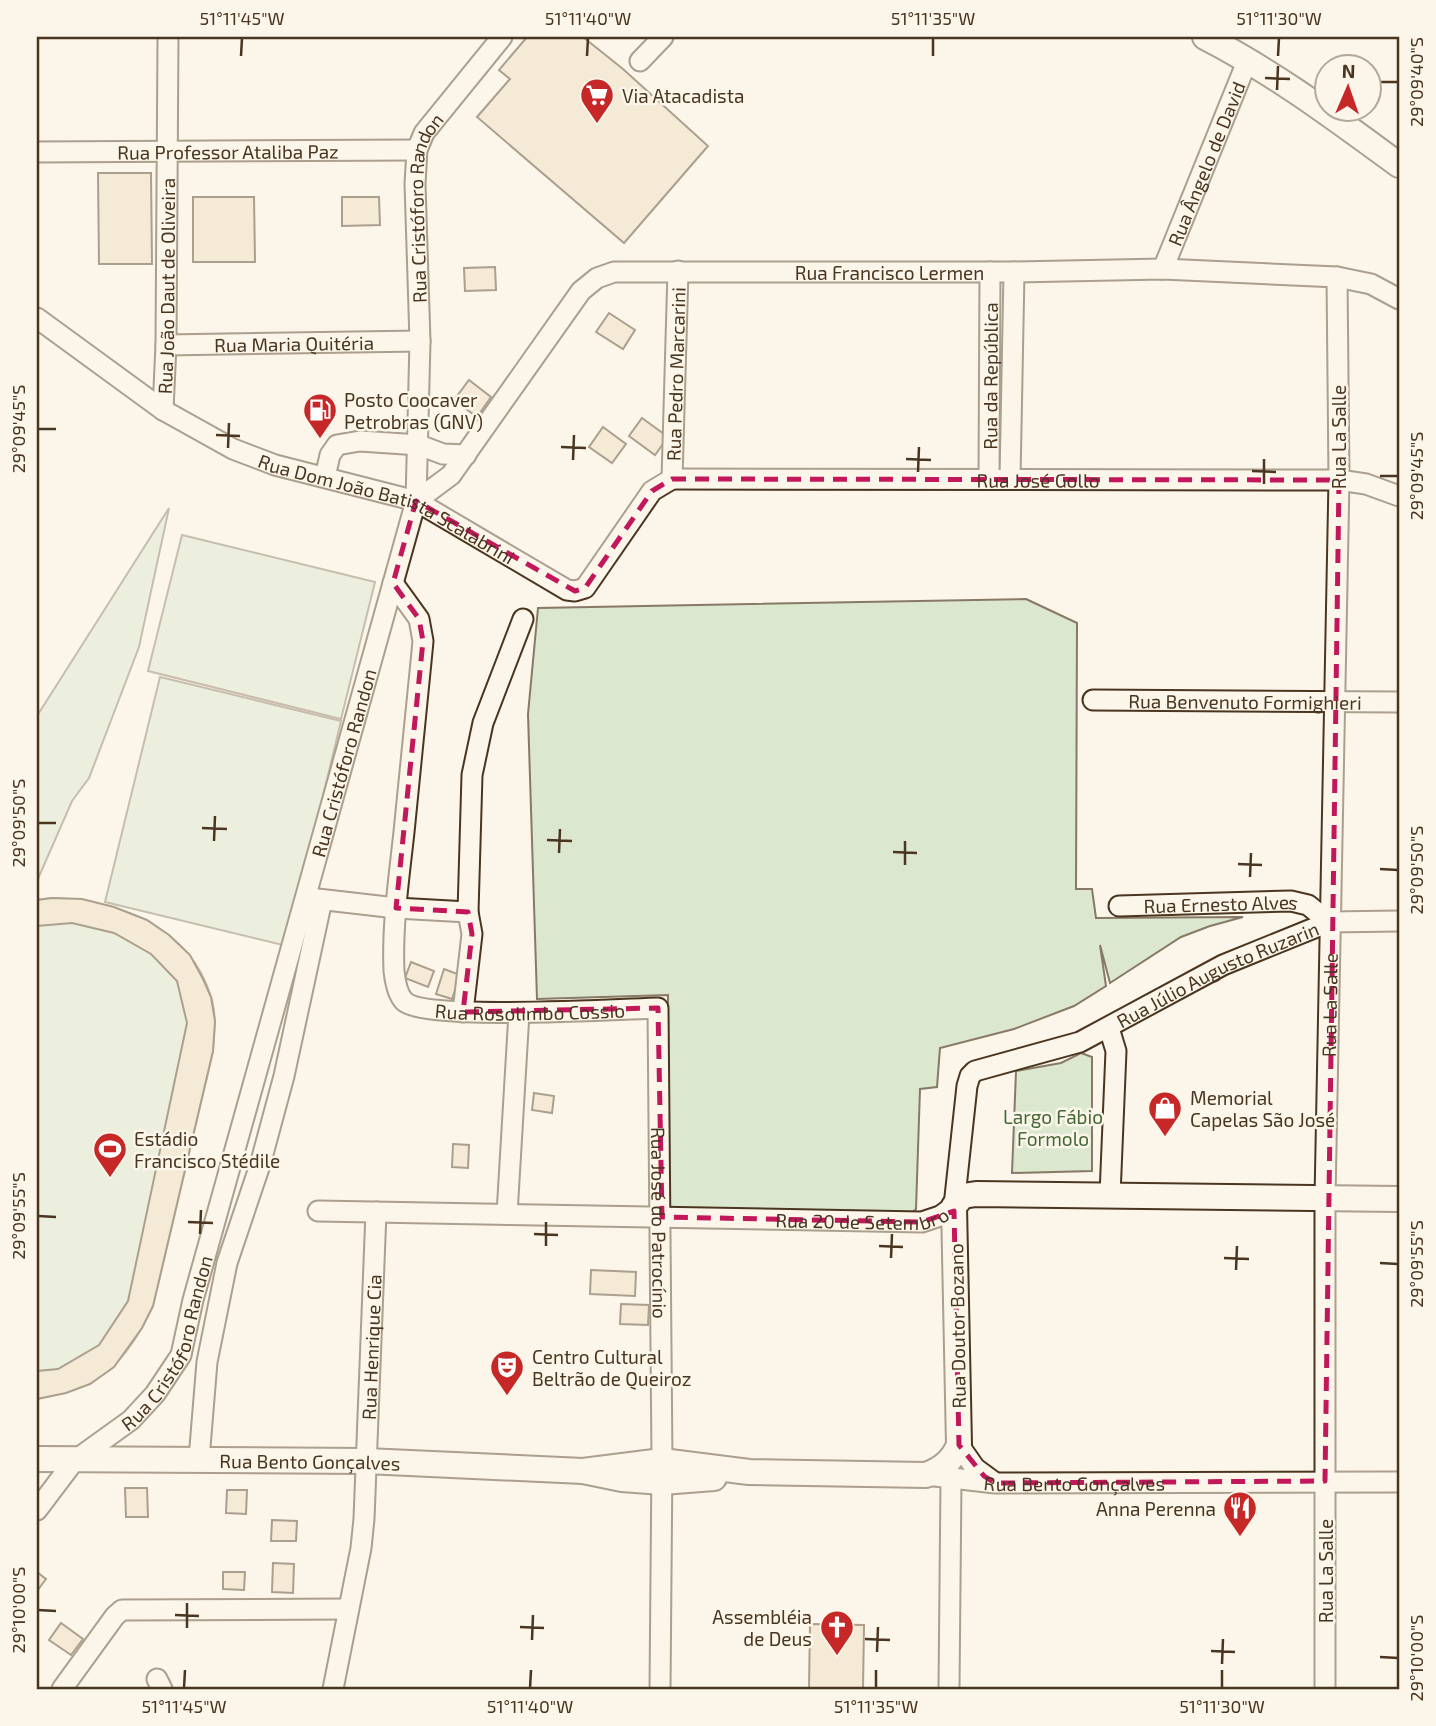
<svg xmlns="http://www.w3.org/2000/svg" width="1436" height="1726" font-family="'Exo 2',sans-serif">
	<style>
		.green { fill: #dce7d0; stroke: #887966; stroke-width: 2 }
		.building { fill: #ecdcbc; stroke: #4a3520; stroke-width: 2 }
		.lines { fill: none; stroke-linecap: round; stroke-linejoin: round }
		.minor-casing { stroke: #4a3520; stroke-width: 23 }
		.major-casing { stroke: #4a3520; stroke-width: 28 }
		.minor { stroke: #fbf6e9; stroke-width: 19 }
		.major { stroke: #fbf6e9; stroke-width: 24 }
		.marked { fill: none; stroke: #c2185b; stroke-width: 5; stroke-dasharray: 14 9; stroke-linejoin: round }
		.ticks { fill: none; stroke: #4a3520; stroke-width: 2.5 }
		.labels { text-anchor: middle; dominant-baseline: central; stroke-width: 5; stroke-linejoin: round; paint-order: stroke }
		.poi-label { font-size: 19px; fill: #4a3520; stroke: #fbf6e9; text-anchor: start }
		.street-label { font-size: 19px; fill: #4a3520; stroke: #fbf6e9 }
		.park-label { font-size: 19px; fill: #436837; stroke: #fbf6e9 }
		.neatline { fill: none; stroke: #4a3520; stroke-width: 2.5 }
		.ticks-label { font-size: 18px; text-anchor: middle; fill: #4a3520 }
	</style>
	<rect width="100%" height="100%" fill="#fbf6e9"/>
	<g class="green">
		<path d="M169,508L139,647L89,778L72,801L37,881V716Z"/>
		<path d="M182,535L375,582L341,719L148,671Z"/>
		<path d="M1026,599L1077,623L1076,889H1092L1096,918L1243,917L1210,926L1181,937L1110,983L1100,945L1106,986L1074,1006L1014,1029L940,1048L937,1087L920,1089L916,1209L912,1213L666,1208L668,995L537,999L528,714L538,608Z"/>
		<path d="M160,677L341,721L287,946L105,902Z"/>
		<path d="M52,898C117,900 190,927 211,997C217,1015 214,1033 213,1051L153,1306C124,1366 101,1386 37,1399V900Z"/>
		<path d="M1081,1053L1092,1057V1171L1012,1173L1016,1071L1061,1063Z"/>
	</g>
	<g class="building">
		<path d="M527,37H583L623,69L708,146L624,243L477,117L510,79L499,70Z"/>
		<path d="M98,173H151L152,264H99Z"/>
		<path d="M193,197H254L255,262H193Z"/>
		<path d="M342,197H379L380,225L342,226Z"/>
		<path d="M495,267L496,290L465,291L464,268Z"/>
		<path d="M609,313L635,330L623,349L596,332Z"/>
		<path d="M469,380L491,397L477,417L454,400Z"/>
		<path d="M642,418L668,437L655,455L629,436Z"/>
		<path d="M603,427L626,444L612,463L589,447Z"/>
		<path d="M52,898L82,899L114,907L147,920L169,935L190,955L203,979L211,997L215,1021L213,1051L153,1306L142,1328L114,1367L90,1384L66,1393L37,1399V1371L58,1369L99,1345L128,1301L187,1023L177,981L151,954L114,933L72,923L37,926V900Z"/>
		<path d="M411,962L434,971L428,987L405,978Z"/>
		<path d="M444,969L460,975L452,999L436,994Z"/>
		<path d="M534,1093L554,1096L552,1113L532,1110Z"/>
		<path d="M453,1144L469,1145L468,1168L452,1167Z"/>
		<path d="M591,1270L636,1272L635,1296L590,1294Z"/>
		<path d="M621,1304L649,1305L648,1325L620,1324Z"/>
		<path d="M125,1488H147L148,1517H126Z"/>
		<path d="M227,1490H247L246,1514L226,1513Z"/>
		<path d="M272,1520L297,1521L296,1541H271Z"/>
		<path d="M273,1563L294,1564L293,1593L272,1592Z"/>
		<path d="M37,1572L46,1579L37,1591Z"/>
		<path d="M223,1572H245L244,1590L223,1589Z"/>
		<path d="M61,1623L83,1639L71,1655L49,1640Z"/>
		<path d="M810,1624L864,1625L863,1689H809Z"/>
	</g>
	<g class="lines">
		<g class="minor-casing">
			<g id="minor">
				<path d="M640,61L663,37"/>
				<path id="s1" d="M37,152L417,150"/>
				<path id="s2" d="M1163,269L1248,59"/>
				<path id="s3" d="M37,318L163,410L233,449L275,465L416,501L567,590L575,591L585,588L652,491L672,479"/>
				<path id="s4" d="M166,345L420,341"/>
				<path id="s5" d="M163,410L166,345L168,37"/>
				<path d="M325,477L330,455L337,445L360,441L419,445L443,454L466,455"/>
				<path id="s6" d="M672,479L1339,480L1366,484L1399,496"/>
				<path id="s7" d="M672,479L678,271"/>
				<path id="s8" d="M989,479L990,272"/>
				<path d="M1010,479L1014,272"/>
				<path id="s9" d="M416,501L451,475L581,291L597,278L614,272H1014L1163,269L1337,277L1371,284L1399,299"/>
				<path id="s10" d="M393,583L419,619L423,641C417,705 410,769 404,832C399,878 392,925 394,971C395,980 397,994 404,1001C424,1021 620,1009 658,1008L662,1461L660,1689"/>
				<path id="s11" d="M1093,700L1399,702"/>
				<path d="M309,898L396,908L468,912"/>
				<path id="s12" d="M1119,906L1291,901L1308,905L1329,922L1399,921"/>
				<path d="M463,1012L472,934L468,912L472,775L483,723L523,619"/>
				<path d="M1109,1028L1116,1051L1110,1195"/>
				<path id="s13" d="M318,1211L922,1222L940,1216L954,1206L967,1086L970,1076L975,1071L1080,1042L1223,965L1329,922"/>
				<path d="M507,1214L519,1013"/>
				<path d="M959,1445L975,1468L994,1482"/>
				<path d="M199,1459L207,1362L227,1263L260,1165L284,1076L322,900"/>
				<path id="s14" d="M926,1475L995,1483L1399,1482"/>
				<path id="s15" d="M37,1510L74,1461L131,1420L155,1394L181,1355L193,1300L416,501L420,341L415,184L417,150L424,133L502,37"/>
				<path d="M157,1679L162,1689"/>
				<path d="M62,1689L115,1616L122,1610L348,1609"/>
				<path id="s16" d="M333,1689L361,1548L364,1519L376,1212"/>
				<path d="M949,1689L951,1480"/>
				<path id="s17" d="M1325,1689V1198L1339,480L1337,277"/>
			</g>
		</g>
		<g class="major-casing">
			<g id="major">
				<path d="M1205,37C1275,73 1336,119 1399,165"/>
				<path id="s18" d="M37,1459L366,1461L583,1471L622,1479L662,1482L714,1478"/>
				<path d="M583,1471L662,1461L749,1472L926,1475C942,1469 952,1461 959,1445L954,1206L963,1196L976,1194L1399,1199"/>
			</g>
		</g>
		<use href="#minor" class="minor"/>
		<use href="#major" class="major"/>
	</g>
	<path d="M0 0H1436V1726H0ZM672,479L1339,480L1325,1481L995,1483L984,1476L959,1445L954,1211L922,1222L662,1217L658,1008L463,1012L472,934L468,912L396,908L423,641L419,619L393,583L416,501L575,591L585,588L652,491Z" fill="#fbf6e9" fill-opacity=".55" fill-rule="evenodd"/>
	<path class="marked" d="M672,479L1339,480L1325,1481L995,1483L984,1476L959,1445L954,1211L922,1222L662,1217L658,1008L463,1012L472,934L468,912L396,908L423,641L419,619L393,583L416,501L575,591L585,588L652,491Z"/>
	<path class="ticks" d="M241,56L242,38M587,56L588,38M933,56V38M1278,56L1279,38M1265,78L1290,79M1380,82H1398M1277,90L1278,66M38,429H56M216,435L240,436M561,447L586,448M228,448L229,423M906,459L931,460M573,460L574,435M1252,471L1276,472M918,472L919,447M1380,476H1398M1264,484V459M38,823H56M202,828L227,829M547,840L572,841M214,841L215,816M893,852L917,853M559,853L560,829M1238,864L1262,865M905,865V841M1380,869L1398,870M1250,877L1251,853M38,1216L56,1217M188,1222L213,1223M200,1234L201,1210M534,1234L558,1235M546,1246V1222M879,1246L903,1247M891,1258L892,1234M1224,1258L1249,1259M1380,1263L1398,1264M1236,1270L1237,1246M38,1610L56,1611M175,1615L199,1616M520,1627L544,1628M187,1628V1603M865,1639L890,1640M532,1640L533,1615M1211,1651L1235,1652M877,1652L878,1627M1380,1657L1398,1658M1222,1664L1223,1639M184,1688L185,1670M530,1688L531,1670M876,1688V1670M1222,1688V1670"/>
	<defs>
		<g id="supermarket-pin" transform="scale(1.75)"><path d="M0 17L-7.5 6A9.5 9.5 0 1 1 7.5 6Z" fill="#c62828" stroke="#fbf6e9"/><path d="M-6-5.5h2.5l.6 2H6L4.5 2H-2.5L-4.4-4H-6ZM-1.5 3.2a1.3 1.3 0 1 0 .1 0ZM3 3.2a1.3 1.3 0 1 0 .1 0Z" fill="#fff"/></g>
		<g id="fuel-pin" transform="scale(1.75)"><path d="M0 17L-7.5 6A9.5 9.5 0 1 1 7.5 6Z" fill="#c62828" stroke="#fbf6e9"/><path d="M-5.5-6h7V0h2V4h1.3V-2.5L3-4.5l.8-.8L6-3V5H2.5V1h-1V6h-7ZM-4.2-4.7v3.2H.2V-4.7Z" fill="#fff"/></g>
		<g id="shop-pin" transform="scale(1.75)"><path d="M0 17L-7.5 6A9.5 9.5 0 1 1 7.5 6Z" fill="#c62828" stroke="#fbf6e9"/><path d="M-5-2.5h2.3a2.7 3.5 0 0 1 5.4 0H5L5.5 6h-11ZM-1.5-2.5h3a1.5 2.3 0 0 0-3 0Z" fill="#fff"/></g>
		<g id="stadium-pin" transform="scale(1.75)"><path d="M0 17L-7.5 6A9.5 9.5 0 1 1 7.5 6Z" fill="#c62828" stroke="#fbf6e9"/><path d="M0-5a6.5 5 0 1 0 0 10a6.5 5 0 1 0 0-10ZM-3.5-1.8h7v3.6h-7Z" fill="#fff"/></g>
		<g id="theatre-pin" transform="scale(1.75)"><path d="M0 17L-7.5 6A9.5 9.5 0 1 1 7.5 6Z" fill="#c62828" stroke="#fbf6e9"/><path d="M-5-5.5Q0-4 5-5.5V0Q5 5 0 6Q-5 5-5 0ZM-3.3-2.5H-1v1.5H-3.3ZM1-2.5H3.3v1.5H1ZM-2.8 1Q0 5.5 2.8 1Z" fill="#fff"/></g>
		<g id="restaurant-pin" transform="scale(1.75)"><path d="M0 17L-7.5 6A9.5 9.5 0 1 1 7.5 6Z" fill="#c62828" stroke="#fbf6e9"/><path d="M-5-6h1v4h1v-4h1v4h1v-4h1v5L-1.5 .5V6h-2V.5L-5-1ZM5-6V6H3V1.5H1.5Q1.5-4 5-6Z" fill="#fff"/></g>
		<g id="church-pin" transform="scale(1.75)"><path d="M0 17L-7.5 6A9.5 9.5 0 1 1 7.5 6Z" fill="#c62828" stroke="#fbf6e9"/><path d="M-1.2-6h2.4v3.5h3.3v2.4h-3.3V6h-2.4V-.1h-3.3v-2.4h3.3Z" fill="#fff"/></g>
	</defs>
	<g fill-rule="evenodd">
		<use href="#supermarket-pin" x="597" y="95"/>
		<use href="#fuel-pin" x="320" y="410"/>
		<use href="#shop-pin" x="1165" y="1108"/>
		<use href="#stadium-pin" x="110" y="1149"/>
		<use href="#theatre-pin" x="507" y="1367"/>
		<use href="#restaurant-pin" x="1240" y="1508"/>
		<use href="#church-pin" x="837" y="1627"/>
	</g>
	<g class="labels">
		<g class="poi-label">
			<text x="622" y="95">Via Atacadista</text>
			<text x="344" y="399">Posto Coocaver<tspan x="344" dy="22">Petrobras (GNV)</tspan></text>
			<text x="1190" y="1097">Memorial<tspan x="1190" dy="22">Capelas São José</tspan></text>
			<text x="134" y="1138">Estádio<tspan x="134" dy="22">Francisco Stédile</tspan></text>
			<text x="532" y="1356">Centro Cultural<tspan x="532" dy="22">Beltrão de Queiroz</tspan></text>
			<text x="1216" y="1508" text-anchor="end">Anna Perenna</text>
			<text x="812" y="1616" text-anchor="end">Assembléia<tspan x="812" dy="22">de Deus</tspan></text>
		</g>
		<g class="street-label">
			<text stroke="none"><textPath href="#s1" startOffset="191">Rua Professor Ataliba Paz</textPath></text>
			<text stroke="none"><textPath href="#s2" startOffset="114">Rua Ângelo de David</textPath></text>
			<text stroke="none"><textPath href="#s15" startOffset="1395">Rua Cristóforo Randon</textPath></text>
			<text stroke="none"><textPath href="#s9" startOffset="583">Rua Francisco Lermen</textPath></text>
			<text stroke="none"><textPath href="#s5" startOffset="124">Rua João Daut de Oliveira</textPath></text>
			<text stroke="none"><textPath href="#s4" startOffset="128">Rua Maria Quitéria</textPath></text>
			<text stroke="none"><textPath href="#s7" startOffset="105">Rua Pedro Marcarini</textPath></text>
			<text stroke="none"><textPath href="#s8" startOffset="103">Rua da República</textPath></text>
			<text transform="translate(1338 437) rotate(-90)">Rua La Salle</text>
			<text stroke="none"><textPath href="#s6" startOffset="366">Rua José Gollo</textPath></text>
			<text stroke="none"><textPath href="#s3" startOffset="402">Rua Dom João Batista Scalabrini</textPath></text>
			<text stroke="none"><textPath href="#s11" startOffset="152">Rua Benvenuto Formighieri</textPath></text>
			<text stroke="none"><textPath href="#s15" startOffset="828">Rua Cristóforo Randon</textPath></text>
			<text stroke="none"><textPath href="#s12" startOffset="102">Rua Ernesto Alves</textPath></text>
			<text stroke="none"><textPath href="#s13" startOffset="1041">Rua Júlio Augusto Ruzarin</textPath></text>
			<text stroke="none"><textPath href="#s17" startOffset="684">Rua La Salle</textPath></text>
			<text stroke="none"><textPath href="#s10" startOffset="558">Rua Rosolimbo Cossio</textPath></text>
			<text stroke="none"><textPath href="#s13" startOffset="544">Rua 20 de Setembro</textPath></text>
			<text stroke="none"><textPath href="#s10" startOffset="901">Rua José do Patrocínio</textPath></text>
			<text transform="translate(957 1326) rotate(-91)">Rua Doutor Bozano</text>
			<text stroke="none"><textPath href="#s15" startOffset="219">Rua Cristóforo Randon</textPath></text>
			<text stroke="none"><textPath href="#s16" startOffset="345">Rua Henrique Cia</textPath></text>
			<text stroke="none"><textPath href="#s18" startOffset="273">Rua Bento Gonçalves</textPath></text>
			<text stroke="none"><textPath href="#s14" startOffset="149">Rua Bento Gonçalves</textPath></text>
			<text transform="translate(1325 1571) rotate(-90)">Rua La Salle</text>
		</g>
		<g class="park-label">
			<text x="1053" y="1116">Largo Fábio<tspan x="1053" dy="22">Formolo</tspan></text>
		</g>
	</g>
	<rect width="1436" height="1726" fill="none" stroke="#fbf6e9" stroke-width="77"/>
	<g transform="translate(1348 88) rotate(2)"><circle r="33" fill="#fbf6e9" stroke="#b4a999" stroke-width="2"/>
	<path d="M0-5L12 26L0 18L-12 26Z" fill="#c62828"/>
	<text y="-10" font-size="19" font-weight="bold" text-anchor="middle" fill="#4a3520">N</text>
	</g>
	<rect x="38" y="38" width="1360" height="1650" class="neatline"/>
	<g class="ticks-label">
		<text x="242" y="25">51°11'45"W</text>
		<text x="588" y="25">51°11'40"W</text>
		<text x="933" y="25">51°11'35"W</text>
		<text x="1279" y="25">51°11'30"W</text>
		<text transform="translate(1417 82) rotate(-90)" y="6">29°09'40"S</text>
		<text transform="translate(19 429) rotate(-90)" y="6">29°09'45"S</text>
		<text transform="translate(1417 476) rotate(-90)" y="6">29°09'45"S</text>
		<text transform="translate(19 823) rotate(-90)" y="6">29°09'50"S</text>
		<text transform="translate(1417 870) rotate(-90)" y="6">29°09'50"S</text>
		<text transform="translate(19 1216) rotate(-90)" y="6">29°09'55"S</text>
		<text transform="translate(1417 1264) rotate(-90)" y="6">29°09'55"S</text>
		<text transform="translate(19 1610) rotate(-90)" y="6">29°10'00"S</text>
		<text transform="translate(1417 1658) rotate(-90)" y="6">29°10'00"S</text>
		<text x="184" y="1713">51°11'45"W</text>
		<text x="530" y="1713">51°11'40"W</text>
		<text x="876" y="1713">51°11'35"W</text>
		<text x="1222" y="1713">51°11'30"W</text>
	</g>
</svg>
